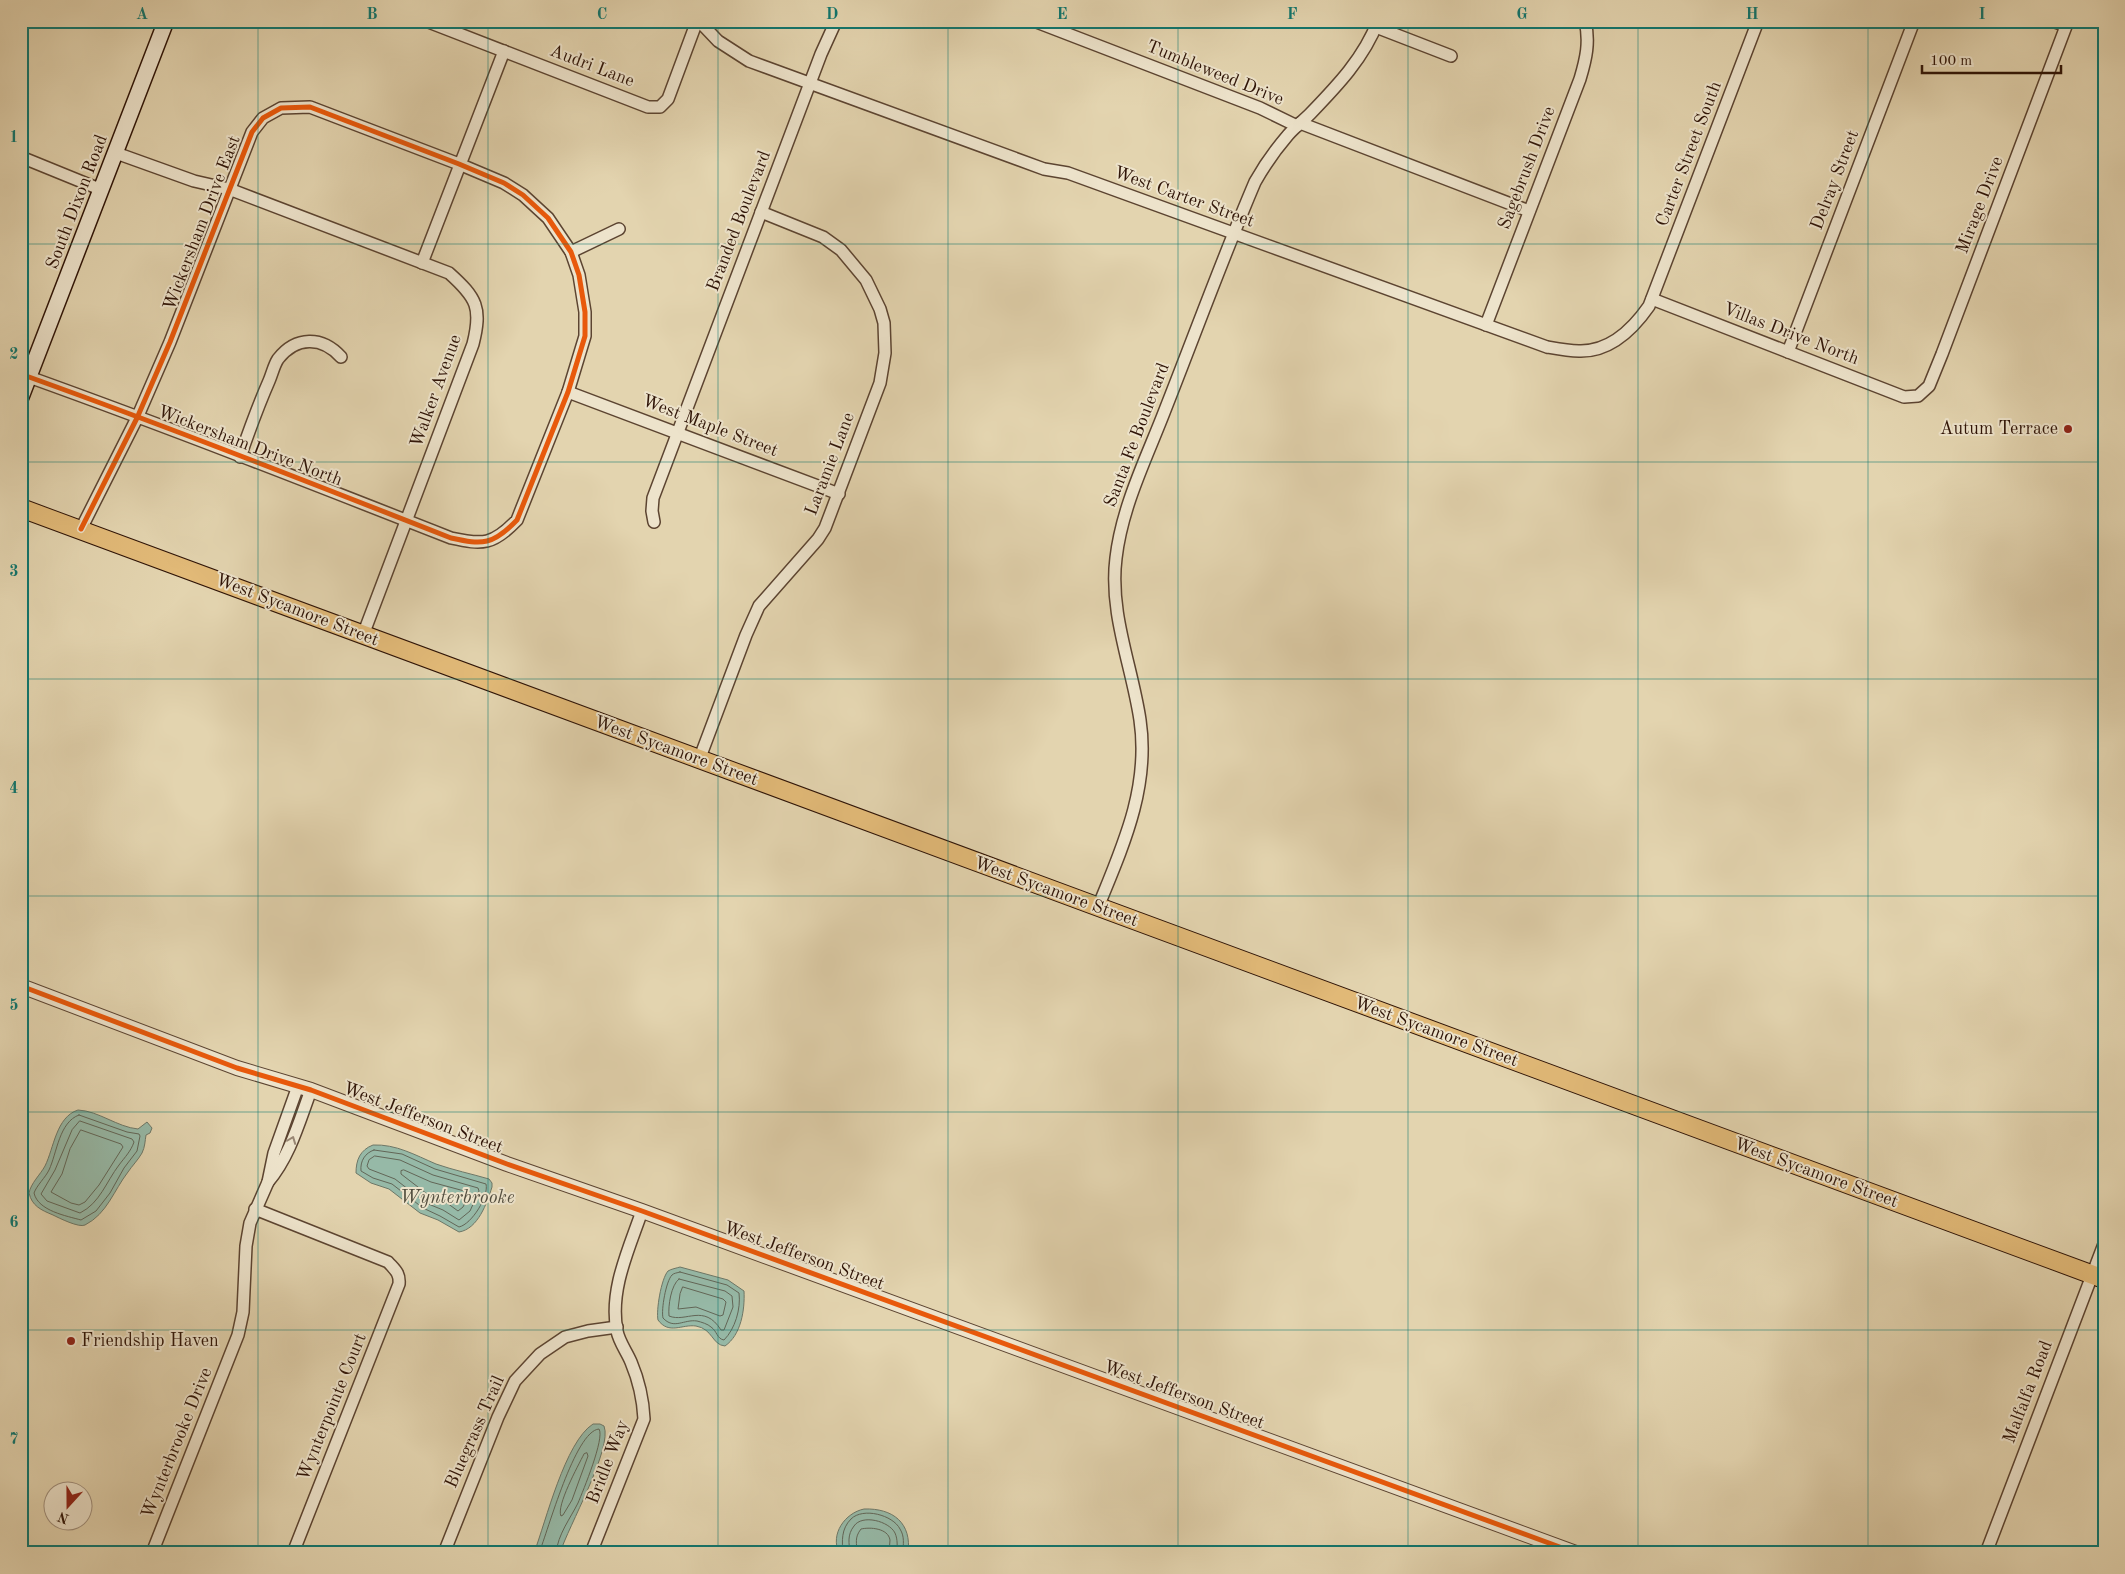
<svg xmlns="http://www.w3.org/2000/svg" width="2125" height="1574" font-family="'Old Standard TT',serif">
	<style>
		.water { fill: #96b9a7; stroke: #6d7767 }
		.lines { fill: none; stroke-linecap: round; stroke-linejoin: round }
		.shore { stroke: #626657; stroke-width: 1 }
		.minor-casing { stroke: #5c4431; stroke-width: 14 }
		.tertiary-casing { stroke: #5c4431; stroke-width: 16 }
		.secondary-casing { stroke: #2f1407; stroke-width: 18 }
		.primary-casing { stroke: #2f1407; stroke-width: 20 }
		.minor { stroke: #ede3cb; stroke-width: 11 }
		.tertiary { stroke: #ede3cb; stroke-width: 14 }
		.secondary { stroke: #ede3cb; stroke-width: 15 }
		.primary { stroke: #e2ba78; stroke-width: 18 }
		.cycleway-casing { stroke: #ede3cb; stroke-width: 8 }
		.cycleway { stroke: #e8590c; stroke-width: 5 }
		.oneway { stroke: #988673 }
		.grid { fill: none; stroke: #0f766e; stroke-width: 1; stroke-opacity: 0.55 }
		.poi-dot { fill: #8f2418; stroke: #ede3cb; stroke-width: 2 }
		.labels { text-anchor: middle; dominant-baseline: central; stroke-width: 4; stroke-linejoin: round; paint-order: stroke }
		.street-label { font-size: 18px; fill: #2f1407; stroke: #ede3cb }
		.poi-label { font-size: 18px; fill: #2f1407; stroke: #ede3cb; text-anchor: end }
		.water-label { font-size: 19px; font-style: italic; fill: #534e3f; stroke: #ede3cb }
		.neatline { fill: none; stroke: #0f766e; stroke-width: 2 }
		.grid-label { font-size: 16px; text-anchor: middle; font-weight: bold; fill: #0f766e }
	</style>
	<rect width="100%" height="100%" fill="#e3d4af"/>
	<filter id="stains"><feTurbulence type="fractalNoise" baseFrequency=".004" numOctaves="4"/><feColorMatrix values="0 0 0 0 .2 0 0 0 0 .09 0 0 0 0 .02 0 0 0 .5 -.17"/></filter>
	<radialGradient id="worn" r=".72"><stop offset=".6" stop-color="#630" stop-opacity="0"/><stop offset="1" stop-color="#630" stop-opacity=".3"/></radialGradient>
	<g class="water">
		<path d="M78,1110C99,1111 117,1127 138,1129L147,1122L152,1128L150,1133L146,1135C145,1141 145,1147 142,1153C138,1160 132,1166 128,1172C114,1190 107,1214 85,1225C79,1228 59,1218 53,1215C41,1210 32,1206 29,1193C31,1183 40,1175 45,1166C54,1148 56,1117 78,1110Z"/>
		<path d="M373,1145C396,1144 415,1155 436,1164C453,1170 472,1174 489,1179L492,1183V1187C487,1203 478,1229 459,1232L438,1220L420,1213L389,1189L371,1183L356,1173C356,1160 360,1150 373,1145Z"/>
		<path d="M680,1267L728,1280L744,1291C745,1310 741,1335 725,1346C712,1345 713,1329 696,1326C682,1324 669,1335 658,1320C656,1311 661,1279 668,1271C671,1269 677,1268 680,1267Z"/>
		<path d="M593,1424H600L604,1426C613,1448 568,1527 560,1553H534C546,1521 565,1442 593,1424Z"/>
		<path d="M864,1509C893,1508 912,1523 908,1553H839C830,1534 845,1513 864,1509Z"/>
	</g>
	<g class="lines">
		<g class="shore">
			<path d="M79,1115L127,1132L139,1134L140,1136L137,1151L124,1168L110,1193L96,1211L81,1220C67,1216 38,1211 34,1193C37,1185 45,1178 49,1170C57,1153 59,1122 79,1115Z"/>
			<path d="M80,1121L132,1139L134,1142C131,1151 125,1157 119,1165C106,1182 100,1203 80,1213L47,1201L41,1194L55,1170L72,1130Z"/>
			<path d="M81,1130L121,1144L123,1147L99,1185L85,1202L79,1205L71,1203L51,1192L62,1174L70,1149Z"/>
			<path d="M374,1150L402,1154L435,1169L486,1184C489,1196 472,1224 459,1227L440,1216L423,1208L392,1184L373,1178L361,1171C360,1161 365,1153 374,1150Z"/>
			<path d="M375,1156L400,1160L433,1175L478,1188L479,1191L470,1211L459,1220L443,1210L426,1203L395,1179L369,1169L367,1166L369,1160Z"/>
			<path d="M404,1170L431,1182L468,1192L469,1195L463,1207L458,1211L447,1203L431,1197L401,1174V1171Z"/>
			<path d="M680,1272L727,1285L739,1293C741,1309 735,1329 724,1340C717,1339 717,1331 711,1327C708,1324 701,1322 697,1321C684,1319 674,1330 663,1318C661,1310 666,1281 672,1275C674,1273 677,1273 680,1272Z"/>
			<path d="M679,1279L725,1291L732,1296L733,1307L724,1330H721C704,1303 686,1323 669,1316C668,1306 671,1285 679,1279Z"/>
			<path d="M683,1287L723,1299L726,1302L723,1315L720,1316L696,1307L678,1309L680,1294Z"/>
			<path d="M587,1453L588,1456L572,1500L563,1515L561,1516C556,1506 578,1466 584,1454Z"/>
			<path d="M539,1553C548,1531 575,1431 599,1429C605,1438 583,1491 578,1503C570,1519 558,1534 556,1553"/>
			<path d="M843,1553C842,1541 841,1529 851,1519C863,1507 893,1515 900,1529C905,1537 903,1544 903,1553"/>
			<path d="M850,1553C849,1543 847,1535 854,1526C862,1514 889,1521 895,1533C898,1540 897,1546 897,1553"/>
			<path d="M857,1553C857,1543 854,1538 861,1529C870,1527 888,1528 890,1540C890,1544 889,1549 889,1553"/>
		</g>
		<g class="minor-casing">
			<g id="minor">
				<path d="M426,21L648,107H660L668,99L697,21"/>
				<path d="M699,21L718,41L749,61L1044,169L1068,173L1547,347C1558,349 1568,351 1579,351C1610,352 1633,329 1649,306L1758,21"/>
				<path d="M1034,21L1260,108L1297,126"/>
				<path d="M2052,21L2066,26"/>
				<path d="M1376,27L1451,56"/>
				<path d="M1300,123L1529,211"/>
				<path d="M116,153L194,181L229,189L449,273C477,298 482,308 473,344L363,635"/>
				<path d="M21,157L102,190"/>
				<path d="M571,252L619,229"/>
				<path d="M422,263L504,51"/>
				<path d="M1652,299L1904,397L1918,396L1929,386L1942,354L2068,21"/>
				<path d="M1486,325L1580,79C1586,59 1590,42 1585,21"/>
				<path d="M1788,352L1914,21"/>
				<path d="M29,377C171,428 311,483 451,538C483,545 493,545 517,520L568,392L585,336V312L579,275L571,252L548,218L523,195L504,183L459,164L310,107L281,108L263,118L252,132L170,342L137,418L81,529"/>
				<path d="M568,392L839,494"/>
				<path d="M240,457C249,431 258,406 269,381C272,374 274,365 278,359C296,336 322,336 341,357"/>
				<path d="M654,522L652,511L653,498L821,54L836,21"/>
				<path d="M699,760L746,635L759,606L818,539L825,528L880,383L885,353L884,323L880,309L866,280L841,250L823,237L761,212"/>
				<path d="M1098,907C1123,846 1150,787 1140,720C1132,666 1109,613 1116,558C1122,506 1147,457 1165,410C1195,334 1223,257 1255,182C1264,166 1276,149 1288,135C1295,127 1303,121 1310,114C1337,86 1364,58 1378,21"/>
				<path d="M268,1182C290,1156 299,1122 311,1090"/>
				<path d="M255,1209L388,1262C395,1270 400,1273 399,1284L293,1553"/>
				<path d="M152,1553L238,1335L243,1312L246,1246L250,1223L268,1182L274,1153L298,1086"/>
				<path d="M444,1553L498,1417L515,1381L540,1354L565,1337L588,1331L617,1327"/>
				<path d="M591,1553L644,1419C643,1398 639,1381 631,1362C627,1352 619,1342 617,1331C609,1290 629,1249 642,1211"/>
				<path d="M1986,1553L2104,1244"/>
			</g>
		</g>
		<g class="tertiary-casing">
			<path id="tertiary" d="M21,986L237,1068L311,1090L507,1164L642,1211L1576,1553"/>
		</g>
		<g class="secondary-casing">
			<path id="secondary" d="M21,397L166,21"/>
		</g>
		<g class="primary-casing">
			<path id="primary" d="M21,508L2104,1279"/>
		</g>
		<use href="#minor" class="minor"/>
		<use href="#tertiary" class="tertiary"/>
		<use href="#secondary" class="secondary"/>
		<use href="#primary" class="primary"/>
		<g class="cycleway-casing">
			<g id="cycleway">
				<path d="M29,377C171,428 311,483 451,538C483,545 493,545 517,520L568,392L585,336V312L579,275L571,252L548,218L523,195L504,183L459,164L310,107L281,108L263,118L252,132L170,342L137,418L81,529"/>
				<path d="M21,986L237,1068L311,1090L507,1164L642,1211L1576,1553"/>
			</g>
		</g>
		<use href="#cycleway" class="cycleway"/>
	</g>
	<defs><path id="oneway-chevron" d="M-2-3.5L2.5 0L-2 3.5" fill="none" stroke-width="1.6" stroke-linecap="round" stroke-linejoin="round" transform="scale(1.25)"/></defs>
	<use class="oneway" href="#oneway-chevron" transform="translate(292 1140) rotate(-69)"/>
	<path class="grid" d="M258,21V1553M488,21V1553M718,21V1553M948,21V1553M1178,21V1553M1408,21V1553M1638,21V1553M1868,21V1553M21,244H2104M21,462H2104M21,679H2104M21,896H2104M21,1112H2104M21,1330H2104"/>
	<g class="poi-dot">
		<circle cx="2068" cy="429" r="5"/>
		<circle cx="71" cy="1341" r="5"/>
	</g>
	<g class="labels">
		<g class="street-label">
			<text transform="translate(592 66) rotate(21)">Audri Lane</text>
			<text transform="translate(1215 73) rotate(22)">Tumbleweed Drive</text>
			<text transform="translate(1689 154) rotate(-69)">Carter Street South</text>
			<text transform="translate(1527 168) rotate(-69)">Sagebrush Drive</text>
			<text transform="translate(1835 180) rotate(-69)">Delray Street</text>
			<text transform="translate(1184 197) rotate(20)">West Carter Street</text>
			<text transform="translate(77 202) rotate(-69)">South Dixon Road</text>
			<text transform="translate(1980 205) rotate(-69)">Mirage Drive</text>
			<text transform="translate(739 221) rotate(-69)">Branded Boulevard</text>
			<text transform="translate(202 223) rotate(-69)">Wickersham Drive East</text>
			<text transform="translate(1791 334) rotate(21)">Villas Drive North</text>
			<text transform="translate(436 391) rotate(-70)">Walker Avenue</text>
			<text transform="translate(710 426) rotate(21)">West Maple Street</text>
			<text transform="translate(1137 435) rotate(-69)">Santa Fe Boulevard</text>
			<text transform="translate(250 446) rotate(21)">Wickersham Drive North</text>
			<text transform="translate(830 464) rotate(-69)">Laramie Lane</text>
			<text transform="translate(297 610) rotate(21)">West Sycamore Street</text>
			<text transform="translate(676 751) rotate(20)">West Sycamore Street</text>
			<text transform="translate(1056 892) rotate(20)">West Sycamore Street</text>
			<text transform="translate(1436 1032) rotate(20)">West Sycamore Street</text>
			<text transform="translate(423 1118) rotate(21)">West Jefferson Street</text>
			<text transform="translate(1816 1173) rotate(20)">West Sycamore Street</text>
			<text transform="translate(804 1256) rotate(20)">West Jefferson Street</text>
			<text transform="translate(2028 1392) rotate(-69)">Malfalfa Road</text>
			<text transform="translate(1184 1395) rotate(20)">West Jefferson Street</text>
			<text transform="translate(332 1407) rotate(-68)">Wynterpointe Court</text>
			<text transform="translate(475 1432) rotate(-66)">Bluegrass Trail</text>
			<text transform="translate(177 1443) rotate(-68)">Wynterbrooke Drive</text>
			<text transform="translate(608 1462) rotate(-69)">Bridle Way</text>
		</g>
		<g class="poi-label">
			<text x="2058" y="429">Autum Terrace</text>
			<text x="81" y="1341" text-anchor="start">Friendship Haven</text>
		</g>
		<g class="water-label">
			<text x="457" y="1198">Wynterbrooke</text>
		</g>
	</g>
	<rect width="2125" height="1574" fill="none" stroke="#e3d4af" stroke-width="55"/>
	<g transform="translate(68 1506) rotate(201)"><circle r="24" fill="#ede3cb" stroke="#a1907d"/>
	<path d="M0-4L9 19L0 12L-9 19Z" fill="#8f2418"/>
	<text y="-8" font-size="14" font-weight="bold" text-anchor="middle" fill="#2f1407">N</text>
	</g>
	<path d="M1922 65v8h139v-8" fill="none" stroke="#2f1407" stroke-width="2.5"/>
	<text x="1930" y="65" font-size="15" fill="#2f1407" stroke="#ede3cb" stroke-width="4" paint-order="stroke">100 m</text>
	<rect x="28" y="28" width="2070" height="1518" class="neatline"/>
	<g class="grid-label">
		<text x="142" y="19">A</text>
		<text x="372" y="19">B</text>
		<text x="602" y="19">C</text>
		<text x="832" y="19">D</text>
		<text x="1062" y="19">E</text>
		<text x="1292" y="19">F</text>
		<text x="1522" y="19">G</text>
		<text x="1752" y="19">H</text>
		<text x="1982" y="19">I</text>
		<text x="14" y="142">1</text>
		<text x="14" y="359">2</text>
		<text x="14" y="576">3</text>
		<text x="14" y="793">4</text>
		<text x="14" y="1010">5</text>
		<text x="14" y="1227">6</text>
		<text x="14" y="1444">7</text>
	</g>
	<rect width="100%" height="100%" filter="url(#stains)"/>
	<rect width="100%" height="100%" fill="url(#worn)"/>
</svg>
